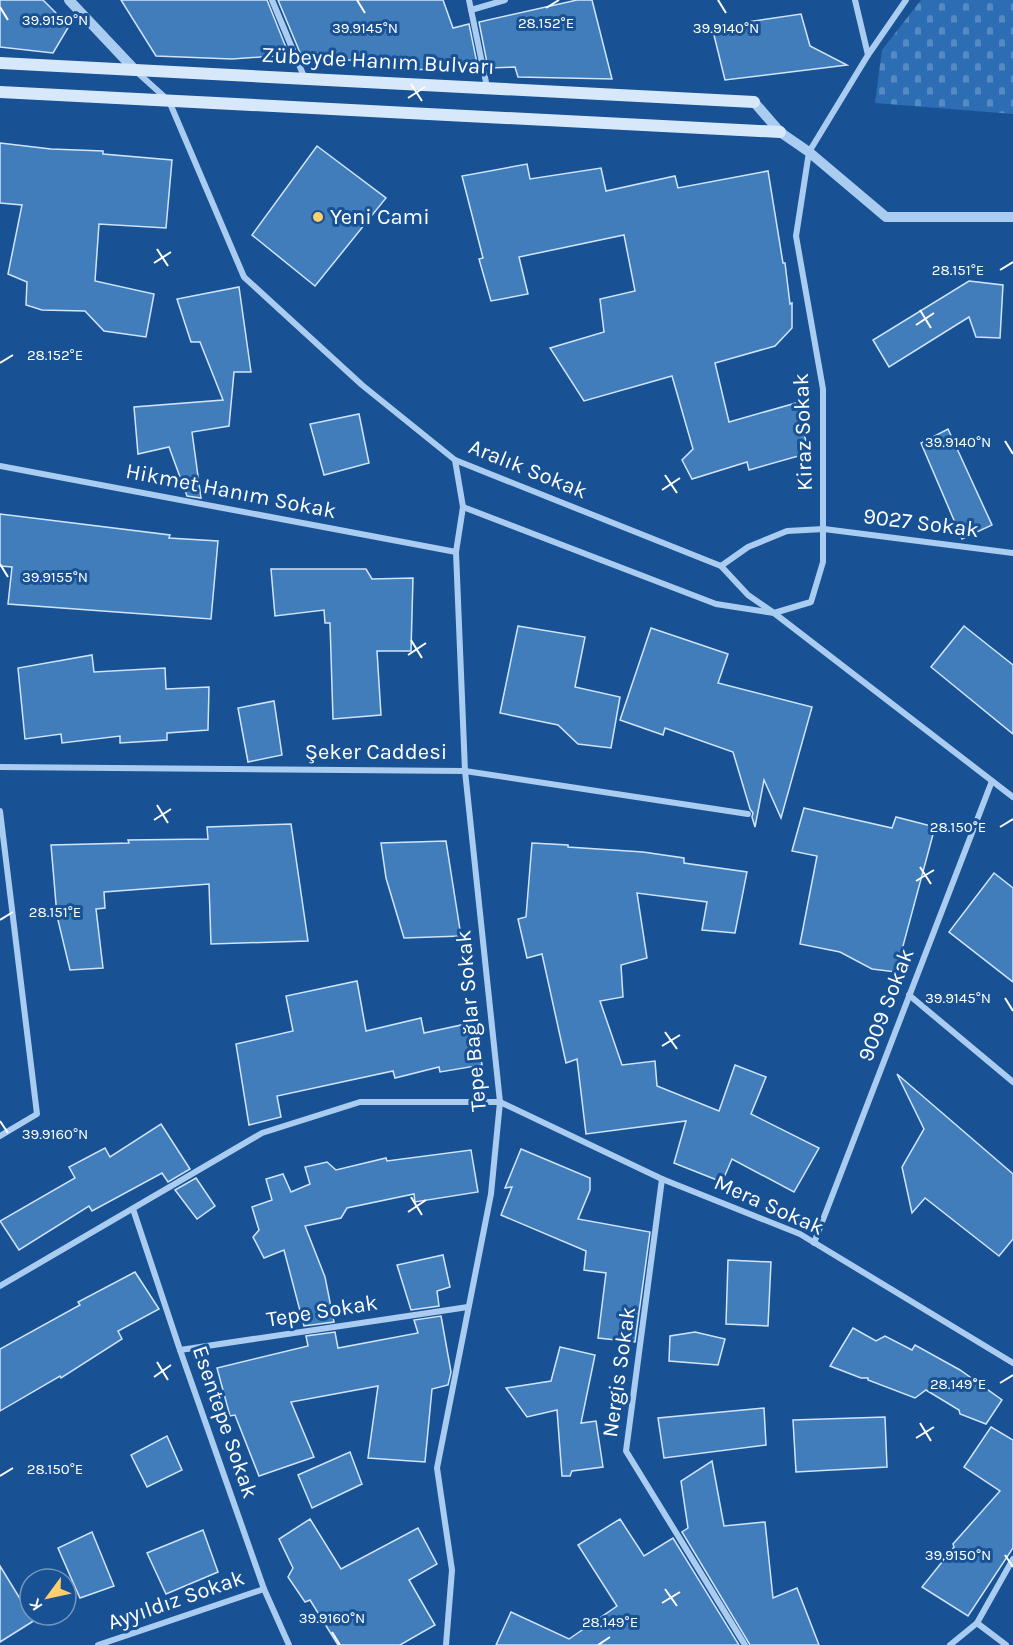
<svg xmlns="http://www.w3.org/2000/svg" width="1013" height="1645" font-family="Karla,sans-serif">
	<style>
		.cemetery { fill: url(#cemetery-stones) }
		.building { fill: #417cbb; stroke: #d0e5fb; stroke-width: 1.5 }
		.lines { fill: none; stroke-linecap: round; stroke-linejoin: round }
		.minor { stroke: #aaccf0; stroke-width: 6 }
		.tertiary { stroke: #aaccf0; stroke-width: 10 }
		.secondary { stroke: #d7e8fb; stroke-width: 12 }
		.ticks { fill: none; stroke: #fff; stroke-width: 2 }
		.poi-dot { fill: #ffcf69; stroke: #185294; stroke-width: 2 }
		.labels { text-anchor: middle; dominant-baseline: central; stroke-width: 6; stroke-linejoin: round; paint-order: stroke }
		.street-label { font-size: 22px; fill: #fff; stroke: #185294 }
		.poi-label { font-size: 22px; fill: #fff; stroke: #185294; text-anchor: start }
		.ticks-label { font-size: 15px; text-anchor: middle; fill: #fff; stroke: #185294; stroke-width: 6; stroke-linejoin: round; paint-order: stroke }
	</style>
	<defs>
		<pattern id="cemetery-stones" width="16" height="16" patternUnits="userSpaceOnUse" patternTransform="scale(1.5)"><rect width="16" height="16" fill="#2c6db3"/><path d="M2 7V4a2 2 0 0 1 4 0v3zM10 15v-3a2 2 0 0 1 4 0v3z" fill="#568ac2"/></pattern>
	</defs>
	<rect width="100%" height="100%" fill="#185294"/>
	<path class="cemetery" d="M921,0H1013V114L875,103L882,50Z"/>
	<g class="building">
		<path d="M0,0H43L69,26L53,53L0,47Z"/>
		<path d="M121,0H267L289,55L232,59L156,56Z"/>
		<path d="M278,0H443L453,28L469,24L478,68L403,70L401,64L322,58V53L301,55Z"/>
		<path d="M577,0H592L612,79L518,77L515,67L488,68L479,22Z"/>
		<path d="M801,14L810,46L847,65L725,80L712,27Z"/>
		<path d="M0,143L51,149L103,151V154L172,160L166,228L99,224L95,281L154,294L146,337L104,331L85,311L42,310L26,305L27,282L8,274L22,205L0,203Z"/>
		<path d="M317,146L386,198L315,286L252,235Z"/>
		<path d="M527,164L530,179L601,168L606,191L675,176L678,188L768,171L783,263H785L790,304L792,303V328L775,346L715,363L729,422L796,403L809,453L749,470L747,462L692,479L682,460L693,449L672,376L584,401L550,348L604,332L600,299L635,291L624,235L519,257L528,294L491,301L479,259L483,258L462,176Z"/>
		<path d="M969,281L1003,285L1000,338L976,337L969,317L889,367L873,340Z"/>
		<path d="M239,287L251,372H234L229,426L192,432L201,498L187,496L169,447L138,454L134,407L223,400L200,342H191L177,299Z"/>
		<path d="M359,414L369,463L324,475L310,424Z"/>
		<path d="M948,429L992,525L962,539L921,443Z"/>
		<path d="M0,514L170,535L169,538L218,541L211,619L8,604L12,567L0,566Z"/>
		<path d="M271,569H366L372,579L413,578L411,651H377L381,715L333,719L330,623H325L324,610L275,616Z"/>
		<path d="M518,626L585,637L575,687L620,697L611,748L578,744L558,725L500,713Z"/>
		<path d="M964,626L1013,665V734L931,667Z"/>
		<path d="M651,628L728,654L718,683L812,707L781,818L764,780L755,827L752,817L753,813L750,809L733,752L665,728L663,735L620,720Z"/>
		<path d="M92,655L94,672L165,668L166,689L209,687L208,730L167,733V740L120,743V736L62,743L61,734L25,739L18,668Z"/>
		<path d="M274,701L282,755L248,762L238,708Z"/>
		<path d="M804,808L892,828L896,817L935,827L896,972L872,969L840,952L800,944L817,856L792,851Z"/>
		<path d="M291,824L308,941L211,944L209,884L104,892L105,908L96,909L103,968L70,970L57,916L51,845L129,843L128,840L208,839L207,827Z"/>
		<path d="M446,841L461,936L404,938L386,878L381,843Z"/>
		<path d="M532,843L568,845V847L643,852L684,858V863L747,872L735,933L702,930L707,902L637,893L647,958L621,965L623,997L600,1001L622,1065L655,1061L657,1086L719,1111L735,1065L766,1077L751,1114L819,1148L794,1192L732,1159L722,1182L674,1163L686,1121L586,1134L577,1059L566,1063L542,954L527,958L518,919L526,917Z"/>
		<path d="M994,873L1013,888V982L949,932Z"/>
		<path d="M357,981L366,1031L421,1018L424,1033L475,1022L482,1065L440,1072L439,1067L395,1078L393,1071L277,1096L281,1117L249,1125L236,1044L293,1031L286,996Z"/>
		<path d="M897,1074L1013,1174V1239L999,1256L925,1198L912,1213L902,1167L924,1129Z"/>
		<path d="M161,1124L190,1169L168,1182L162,1173L92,1211L89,1206L19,1250L0,1221L75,1178L69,1167L105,1148L110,1157Z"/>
		<path d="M521,1149L590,1178V1190L578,1219L650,1232L635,1342L598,1338L606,1273L584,1270L586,1251L501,1215L512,1187L505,1188Z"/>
		<path d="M471,1150L478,1192L415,1202L414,1194L347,1208L341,1218L305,1226L325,1277L334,1322L304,1326L284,1250L264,1258L253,1237L259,1230L252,1207L272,1200L266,1179L283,1174L291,1192L310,1184L305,1167L327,1162L336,1170L386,1158L387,1161Z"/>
		<path d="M196,1178L215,1206L197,1219L175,1190Z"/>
		<path d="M443,1255L450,1287L437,1291L439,1306L411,1310L397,1265Z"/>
		<path d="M728,1260L771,1262L768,1326L726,1324Z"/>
		<path d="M135,1272L159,1309L118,1331L122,1339L61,1378L60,1376L0,1411V1349L80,1305L78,1302Z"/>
		<path d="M441,1316L451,1372L448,1385L432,1389L425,1462L368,1458L378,1386L291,1402L314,1457L259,1476L235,1415L230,1416L217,1368L308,1346L306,1336L335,1332L338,1348L418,1333L414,1320Z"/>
		<path d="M853,1328L876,1341L885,1336L912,1350L915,1345L960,1370L1002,1400L986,1424L960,1414L959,1410L926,1390L915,1398L868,1380V1378H861L830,1366Z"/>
		<path d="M695,1332L725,1339L718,1365L669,1361L670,1336Z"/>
		<path d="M560,1347L595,1355L581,1423L596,1421L603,1467L572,1471L570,1476H562L557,1410L527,1417L506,1388L551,1381Z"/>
		<path d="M764,1408L766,1445L664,1458L658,1418Z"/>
		<path d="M885,1417L887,1467L796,1472L793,1420Z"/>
		<path d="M991,1427L1013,1440V1548L968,1616L922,1587L954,1547L953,1544L1000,1491L964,1467Z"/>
		<path d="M167,1436L182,1470L147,1487L131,1455Z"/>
		<path d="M350,1452L362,1484L312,1508L298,1475Z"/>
		<path d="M712,1461L724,1526L765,1522L773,1598L797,1588L819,1645H750L682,1532L688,1528L681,1481Z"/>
		<path d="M310,1519L341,1569L418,1528L437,1564L409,1580L435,1625L400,1645H338L310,1600L305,1602L288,1577L293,1568L279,1539Z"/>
		<path d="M620,1519L644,1556L673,1538L739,1645H496L511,1612L569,1639L617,1606L578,1545Z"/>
		<path d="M203,1530L218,1572L166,1594L147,1553Z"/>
		<path d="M92,1532L114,1586L80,1598L58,1548Z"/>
		<path d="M0,1566L30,1615L35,1620L0,1642Z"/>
	</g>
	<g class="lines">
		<g class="minor">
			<path d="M272,0L305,79"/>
			<path d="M469,0L487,87"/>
			<path d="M855,0L868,55"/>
			<path d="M471,10L505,0"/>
			<path d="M138,73L169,101L244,277L362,385L455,460L721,566L748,595L774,613L1013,797"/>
			<path d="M0,466L456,552"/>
			<path d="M463,507L716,604L774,613L811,602L823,562V389L796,236L809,152L868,55L906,0"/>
			<path d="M721,566L748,547L787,531L824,529L1013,553"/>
			<path d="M0,767L465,771L748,814"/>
			<path d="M0,811L37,1114L0,1136"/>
			<path d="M909,995L1013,1082"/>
			<path d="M662,1179L626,1451L745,1645"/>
			<path d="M133,1209L180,1350L264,1589L289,1645"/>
			<path d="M814,1243L992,781"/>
			<path d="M0,1286L262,1133L360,1102H500L662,1179L800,1234L1013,1363"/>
			<path d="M180,1350L468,1307"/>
			<path d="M977,1623L1006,1645"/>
			<path d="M98,1645L264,1589"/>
			<path d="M446,1645L452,1570L437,1468L491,1194L500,1102L465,771L456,552L463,507L455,460"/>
			<path d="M950,1645L977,1623L1013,1559"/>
		</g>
		<g class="tertiary">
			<path d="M69,0L135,70"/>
			<path d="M754,102L780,132L809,152L886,217H1013"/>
		</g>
		<g class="secondary">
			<path d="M0,63L754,102"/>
			<path d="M0,92L780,132"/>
		</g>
	</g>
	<path class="ticks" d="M357,0L365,13M718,0L726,13M0,7L8,20M546,8L559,0M411,84L422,101M408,98L425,87M157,249L168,266M154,263L171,252M1000,270L1013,262M920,310L931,328M916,325L934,313M0,363L13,355M1005,441L1013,454M665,475L677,493M662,490L680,478M0,564L8,577M411,640L422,658M408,655L426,643M157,805L168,823M154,820L171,809M1000,827L1013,819M920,867L931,884M916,881L934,870M0,920L13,912M1005,998L1013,1011M665,1032L677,1049M662,1046L680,1035M0,1121L8,1133M411,1197L422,1215M408,1212L426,1200M157,1362L168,1380M154,1377L171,1365M1000,1383L1013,1375M920,1423L931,1441M916,1438L934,1427M0,1476L13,1468M1005,1555L1013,1567M665,1589L677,1606M662,1603L680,1592M332,1632L340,1645M598,1645L610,1637"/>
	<circle class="poi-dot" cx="318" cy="217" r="6"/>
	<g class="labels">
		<g class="street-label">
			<text transform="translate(378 61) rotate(3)">Zübeyde Hanım Bulvarı</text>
			<text transform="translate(803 432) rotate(-92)">Kiraz Sokak</text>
			<text transform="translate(528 469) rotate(22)">Aralık Sokak</text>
			<text transform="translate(231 491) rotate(11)">Hikmet Hanım Sokak</text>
			<text transform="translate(921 523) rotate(7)">9027 Sokak</text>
			<text x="376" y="752">Şeker Caddesi</text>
			<text transform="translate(886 1005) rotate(-69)">9009 Sokak</text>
			<text transform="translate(471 1021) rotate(-95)">Tepe Bağlar Sokak</text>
			<text transform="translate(769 1205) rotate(24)">Mera Sokak</text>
			<text transform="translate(322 1311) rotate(-9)">Tepe Sokak</text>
			<text transform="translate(619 1372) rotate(-82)">Nergis Sokak</text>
			<text transform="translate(225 1422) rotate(71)">Esentepe Sokak</text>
			<text transform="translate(176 1600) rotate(-19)">Ayyıldız Sokak</text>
		</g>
		<g class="poi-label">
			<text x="330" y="217">Yeni Cami</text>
		</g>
	</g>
	<g class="ticks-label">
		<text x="55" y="25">39.9150°N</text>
		<text x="546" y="28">28.152°E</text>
		<text x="365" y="33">39.9145°N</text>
		<text x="726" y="33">39.9140°N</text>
		<text x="958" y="275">28.151°E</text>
		<text x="55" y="360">28.152°E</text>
		<text x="958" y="447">39.9140°N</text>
		<text x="55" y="582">39.9155°N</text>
		<text x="958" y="832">28.150°E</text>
		<text x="55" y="917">28.151°E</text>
		<text x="958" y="1003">39.9145°N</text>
		<text x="55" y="1139">39.9160°N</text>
		<text x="958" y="1389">28.149°E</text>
		<text x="55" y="1474">28.150°E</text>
		<text x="958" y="1560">39.9150°N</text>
		<text x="332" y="1623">39.9160°N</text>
		<text x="610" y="1627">28.149°E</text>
	</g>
	<g transform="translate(48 1597) rotate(237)"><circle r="28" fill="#185294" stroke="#7497bf" stroke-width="1.5"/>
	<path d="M0-4.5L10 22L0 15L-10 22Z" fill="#ffcf69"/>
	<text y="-9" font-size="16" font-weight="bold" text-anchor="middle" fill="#ffffff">K</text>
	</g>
</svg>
